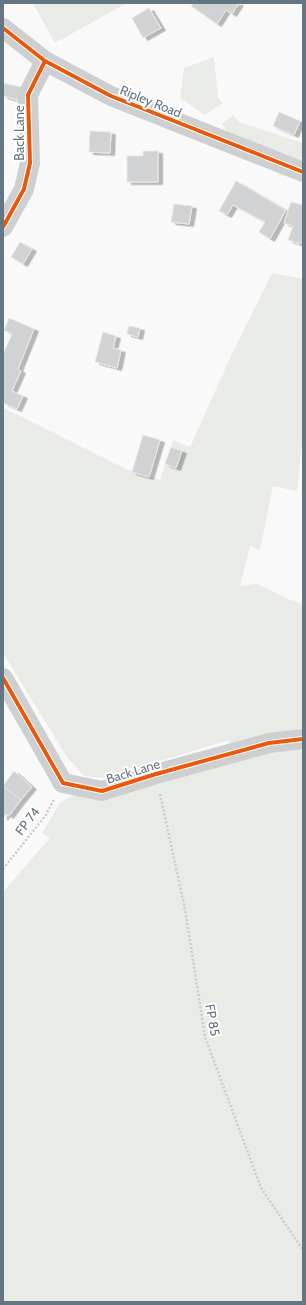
<svg xmlns="http://www.w3.org/2000/svg" width="306" height="1305" font-family="Cabin,sans-serif">
	<style>
		.green { fill: #e8ebe6 }
		.building { fill: #d0d2d3; stroke: #e8e8e8; filter: url(#shadow) }
		.lines { fill: none; stroke-linecap: round; stroke-linejoin: round }
		.path { stroke: #cbcccd; stroke-width: 2.5; stroke-dasharray: 2 2; stroke-linecap: butt }
		.minor { stroke: #cecfd0; stroke-width: 20 }
		.cycleway-casing { stroke: #fff; stroke-width: 6 }
		.cycleway { stroke: #e8590c; stroke-width: 4 }
		.labels { text-anchor: middle; dominant-baseline: central; stroke-width: 4; stroke-linejoin: round; paint-order: stroke }
		.street-label { font-size: 13px; fill: #657683; stroke: #fff }
	</style>
	<defs>
		<filter id="shadow"><feDropShadow dx="4.5" dy="2.5" stdDeviation="0" flood-color="#0004"/></filter>
	</defs>
	<rect width="100%" height="100%" fill="#f9f9f9"/>
	<g class="green">
		<path d="M33,3H127L55,43Z"/>
		<path d="M214,57L218,98L223,103L205,115L180,98L184,68Z"/>
		<path d="M233,115L239,122L303,143V164L232,137L222,124Z"/>
		<path d="M272,273L303,279V433L297,491L273,486L260,550L250,546L240,586L257,584L290,600L303,604V1302H3V892L50,838L42,833L60,803L74,795L226,758L229,740L104,778L84,776L67,757L3,653V408L49,430L125,469L160,480L173,440L190,447L231,356Z"/>
	</g>
	<g class="building">
		<path d="M194,3H239L232,14L226,10L217,24L191,6Z"/>
		<path d="M149,8L161,28L143,38L132,18Z"/>
		<path d="M3,83L21,87L18,100L3,96Z"/>
		<path d="M279,112L300,121L294,135L273,126Z"/>
		<path d="M90,131L111,132L110,153L89,152Z"/>
		<path d="M143,151H158V182H127V156H143Z"/>
		<path d="M236,181L286,210L270,239L259,232L265,222L233,205L227,215L219,211Z"/>
		<path d="M291,202L303,205V241L300,244L288,240L293,226L284,223Z"/>
		<path d="M174,204L192,206L189,224L171,222Z"/>
		<path d="M20,242L32,249L23,264L11,257Z"/>
		<path d="M9,318L34,329L18,369L21,371L12,391L23,396L17,409L3,403V354L12,334L4,330Z"/>
		<path d="M129,326L140,328L138,337L127,334Z"/>
		<path d="M103,332L116,336L113,348L121,350L117,368L95,362Z"/>
		<path d="M143,435L160,440L149,477L132,472Z"/>
		<path d="M171,447L182,451L176,468L165,464Z"/>
		<path d="M14,771L32,787L21,800L3,786Z"/>
		<path d="M3,786L21,800L9,816L6,814L3,818Z"/>
	</g>
	<g class="lines">
		<g class="path">
			<path d="M160,794L185,909L205,1037L261,1188L303,1250"/>
			<path d="M3,869L46,815L54,799"/>
		</g>
		<g class="minor">
			<path d="M3,28L45,61L111,96L303,172"/>
			<path d="M3,227L24,189L30,163L28,95L45,61"/>
			<path d="M3,678L63,783L102,791L156,774L269,743L303,739"/>
		</g>
		<g class="cycleway-casing">
			<g id="cycleway">
				<path d="M3,28L45,61L111,96L303,172"/>
				<path d="M3,227L24,189L30,163L28,95L45,61"/>
				<path d="M3,678L63,783L102,791L156,774L269,743L303,739"/>
			</g>
		</g>
		<use href="#cycleway" class="cycleway"/>
	</g>
	<g class="labels">
		<g class="street-label">
			<text transform="translate(151 101) rotate(22)">Ripley Road</text>
			<text transform="translate(19 133) rotate(-90)">Back Lane</text>
			<text transform="translate(133 771) rotate(-17)">Back Lane</text>
			<text transform="translate(27 821) rotate(-53)">FP 74</text>
			<text transform="translate(213 1020) rotate(80)">FP 85</text>
		</g>
	</g>
	<rect width="306" height="1305" fill="none" stroke="#657683" stroke-width="8"/>
</svg>
